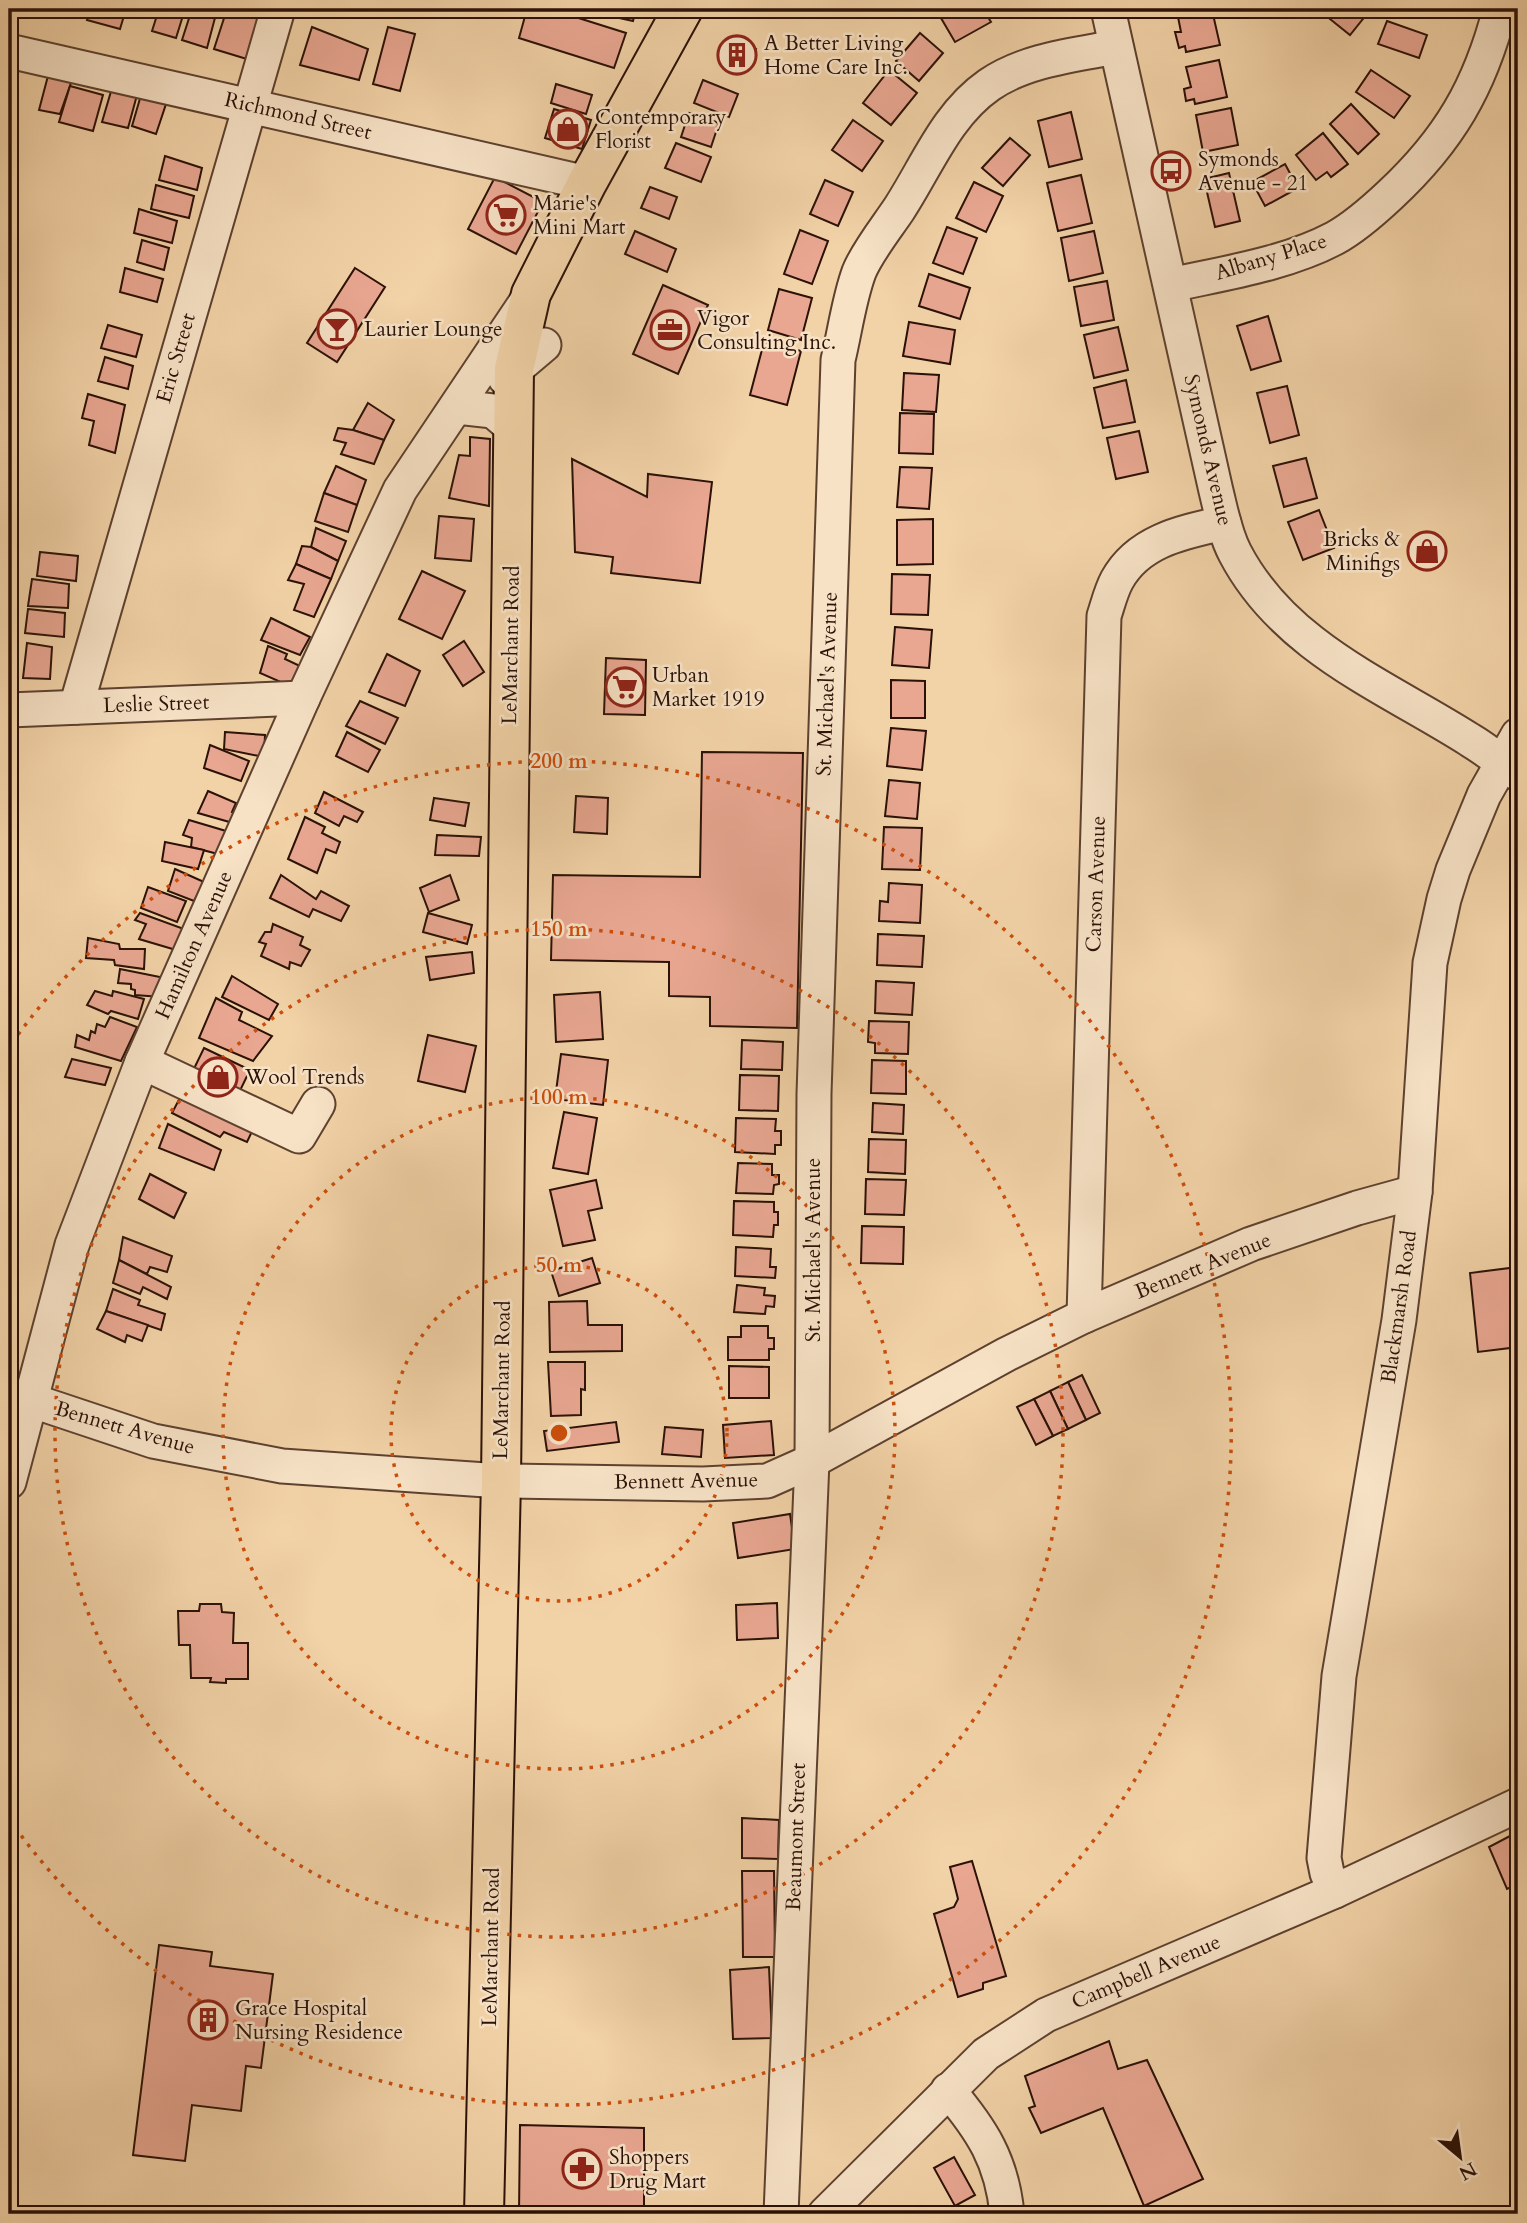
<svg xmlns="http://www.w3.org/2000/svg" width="1527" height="2223" font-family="Cardo,serif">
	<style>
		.building { fill: #e9a792; stroke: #2b1107; stroke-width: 2 }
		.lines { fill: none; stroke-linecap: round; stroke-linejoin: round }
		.minor-casing { stroke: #5d412f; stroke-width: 37 }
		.major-casing { stroke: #2b1107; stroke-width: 42 }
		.minor { stroke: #f7e2c6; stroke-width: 33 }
		.major { stroke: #f2d2a7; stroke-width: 38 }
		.ring { fill: none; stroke: #cc4e0b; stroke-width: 3.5; stroke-dasharray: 3.5 7 }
		.labels { text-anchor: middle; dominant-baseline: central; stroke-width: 5; stroke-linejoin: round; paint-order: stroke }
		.poi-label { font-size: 21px; fill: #2b1107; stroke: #f7e2c6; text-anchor: start }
		.street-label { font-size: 21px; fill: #2b1107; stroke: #f7e2c6 }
		.centre { fill: #cc4e0b; stroke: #f7e2c6; stroke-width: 3.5 }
		.ring-label { font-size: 21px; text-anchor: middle; font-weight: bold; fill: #cc4e0b; stroke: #f7e2c6; stroke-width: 5; stroke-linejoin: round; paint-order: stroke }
	</style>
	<rect width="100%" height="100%" fill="#f2d2a7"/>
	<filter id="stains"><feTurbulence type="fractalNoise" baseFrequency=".00286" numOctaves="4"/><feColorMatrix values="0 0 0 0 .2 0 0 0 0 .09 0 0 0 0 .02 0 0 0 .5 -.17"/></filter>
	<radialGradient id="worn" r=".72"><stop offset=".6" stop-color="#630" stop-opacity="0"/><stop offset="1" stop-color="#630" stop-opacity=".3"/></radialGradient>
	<g class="building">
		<path d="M91,9H126L120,29L87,20Z"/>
		<path d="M159,9H185L176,38L152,31Z"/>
		<path d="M192,9L216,14L207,48L182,40Z"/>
		<path d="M227,9H265L250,60L214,49Z"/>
		<path d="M527,9H550L626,33L614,68L519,38Z"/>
		<path d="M579,9H636L633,21Z"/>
		<path d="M957,9H983L991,22L955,42L941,18Z"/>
		<path d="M1322,9H1369L1370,10L1350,35L1320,11Z"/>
		<path d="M1212,10L1220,45L1186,52L1185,46L1179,48L1175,32H1181L1178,17Z"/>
		<path d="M1387,21L1427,35L1419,58L1378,44Z"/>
		<path d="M312,27L368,49L359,80L300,65Z"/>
		<path d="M388,27L415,34L400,91L373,84Z"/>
		<path d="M920,33L943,53L919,81L896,61Z"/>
		<path d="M728,38L756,49L747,71L719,60Z"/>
		<path d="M1219,60L1227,97L1195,104L1194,99L1186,101L1184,89L1191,87L1186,67Z"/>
		<path d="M9,68L18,71L11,95H9Z"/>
		<path d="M889,70L917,93L891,125L863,103Z"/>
		<path d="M1371,70L1410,96L1394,118L1356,92Z"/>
		<path d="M49,72L72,80L60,114L39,110Z"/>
		<path d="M703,80L738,94L729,117L694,103Z"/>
		<path d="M556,84L592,95L586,114L551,103Z"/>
		<path d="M70,86L103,95L93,131L59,122Z"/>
		<path d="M112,88L137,95L128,128L102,122Z"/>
		<path d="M141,95L166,104L156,134L132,126Z"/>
		<path d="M1351,104L1379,134L1358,154L1330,124Z"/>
		<path d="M1231,108L1238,145L1203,152L1196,115Z"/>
		<path d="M554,109L591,120L582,149L545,138Z"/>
		<path d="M1071,112L1082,159L1049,167L1038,121Z"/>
		<path d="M689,113L719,123L711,147L681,137Z"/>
		<path d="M853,120L883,141L862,171L832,150Z"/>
		<path d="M1323,133L1348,164L1331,177L1327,172L1316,180L1296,155Z"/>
		<path d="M1010,138L1030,155L1003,186L982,168Z"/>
		<path d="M676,143L711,157L701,182L665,168Z"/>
		<path d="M165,156L202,168L197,190L159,180Z"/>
		<path d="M1285,164L1298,188L1265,206L1252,182Z"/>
		<path d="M1229,173L1240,221L1215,227L1204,179Z"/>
		<path d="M1081,175L1092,223L1058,231L1047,183Z"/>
		<path d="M495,177L543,202L516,254L468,229Z"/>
		<path d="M825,180L853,192L838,226L810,214Z"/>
		<path d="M974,182L1003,196L986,232L956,218Z"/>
		<path d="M156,185L194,196L189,218L151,209Z"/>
		<path d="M650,187L677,197L669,219L641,208Z"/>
		<path d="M139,209L177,221L172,243L134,233Z"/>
		<path d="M947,227L977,238L963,274L933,263Z"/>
		<path d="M800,230L828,241L812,284L784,274Z"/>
		<path d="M635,231L676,249L667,272L625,254Z"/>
		<path d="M1094,231L1103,273L1069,281L1061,238Z"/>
		<path d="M142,240L169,248L164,270L137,262Z"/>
		<path d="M125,268L163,279L157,302L120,292Z"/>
		<path d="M355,268L385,287L337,362L307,343Z"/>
		<path d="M929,274L970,288L960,319L919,306Z"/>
		<path d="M1107,281L1114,320L1081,326L1074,287Z"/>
		<path d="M663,285L708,305L678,374L633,354Z"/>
		<path d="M779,289L812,298L801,340L768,330Z"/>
		<path d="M1268,316L1281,361L1251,370L1237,326Z"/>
		<path d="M909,322L955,330L950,364L903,356Z"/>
		<path d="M108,325L142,335L136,357L101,348Z"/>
		<path d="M1118,327L1128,370L1094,378L1084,335Z"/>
		<path d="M764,342L801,351L787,405L750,395Z"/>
		<path d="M105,357L133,366L128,389L98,381Z"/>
		<path d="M904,373L939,375L936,412L902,410Z"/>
		<path d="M1126,380L1135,422L1103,428L1094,388Z"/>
		<path d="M1287,386L1299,435L1270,443L1257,393Z"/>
		<path d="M88,394L125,405L115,453L89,445L94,421L82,418Z"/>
		<path d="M368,403L394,420L384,440L353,430Z"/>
		<path d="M900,413L934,414L933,454L899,453Z"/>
		<path d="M338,428L353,430L384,440L374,464L341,454L346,443L334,440Z"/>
		<path d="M1139,431L1148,472L1116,479L1107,438Z"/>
		<path d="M470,437L490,439L489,506L449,498L459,455L470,456Z"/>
		<path d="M1306,458L1317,498L1284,507L1273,466Z"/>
		<path d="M572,459L647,497L648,474L712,482L700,583L611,573L613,557L575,552Z"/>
		<path d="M336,466L366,480L357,505L324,493Z"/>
		<path d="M900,467L932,468L929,509L897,507Z"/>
		<path d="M324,493L357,505L348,532L315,521Z"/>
		<path d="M1319,510L1334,548L1303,560L1288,522Z"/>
		<path d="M439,516L474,519L471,561L435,558Z"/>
		<path d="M933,519V564L897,565V520Z"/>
		<path d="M316,528L346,541L338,561L311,547Z"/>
		<path d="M302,546L311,547L338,561L331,579L296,564Z"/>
		<path d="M40,552L78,556L76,581L37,576Z"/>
		<path d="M296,564L331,579L314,617L294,610L304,584L288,580Z"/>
		<path d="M422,571L465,591L442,639L399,619Z"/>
		<path d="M892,574L930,575L928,615L891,614Z"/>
		<path d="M32,579L69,584L68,608L28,606Z"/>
		<path d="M28,609L65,613L64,637L25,633Z"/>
		<path d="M271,618L310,637L300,655L261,640Z"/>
		<path d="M895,627L932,630L929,668L892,665Z"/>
		<path d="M464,641L484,672L463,686L443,655Z"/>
		<path d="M27,643L52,647L50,679L23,678Z"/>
		<path d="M268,646L287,654L285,659L300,666L292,687L260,673Z"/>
		<path d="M9,650H15L14,682H9Z"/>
		<path d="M387,654L420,671L405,706L369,692Z"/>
		<path d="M606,658L646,660L645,715L604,714Z"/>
		<path d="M891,680L925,681V718H891Z"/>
		<path d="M360,701L398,718L385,744L346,726Z"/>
		<path d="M891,728L926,731L922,770L887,766Z"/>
		<path d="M225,732L265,735L264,757L224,749Z"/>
		<path d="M347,732L380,750L368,772L336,756Z"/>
		<path d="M210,745L249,761L241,781L204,768Z"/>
		<path d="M702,752L803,753L797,1028L710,1026V997L669,996V962L551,960L553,875L700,877Z"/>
		<path d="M889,780L920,783L917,819L885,816Z"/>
		<path d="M208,791L236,803L232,812L237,814L233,823L198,813Z"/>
		<path d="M324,792L363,812L357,822L344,816L339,826L315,813Z"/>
		<path d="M576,796L608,798L607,834L574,832Z"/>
		<path d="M434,798L469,803L465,826L430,820Z"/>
		<path d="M305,817L325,827L322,833L340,842L336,853L326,849L317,873L288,859Z"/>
		<path d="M189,820L226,831L218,854L191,847L192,838L183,835Z"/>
		<path d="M884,827L922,828L920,870L882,869Z"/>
		<path d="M437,835L481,837L479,856L435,855Z"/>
		<path d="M165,842L204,850L198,869L162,861Z"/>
		<path d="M175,869L204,882L194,901L168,891Z"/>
		<path d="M281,875L316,899L321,891L349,906L341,921L313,909L309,917L270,898Z"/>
		<path d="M450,875L459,900L429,912L420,888Z"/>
		<path d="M889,883L922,885L920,923L879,921L880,901L888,902Z"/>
		<path d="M148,887L186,901L177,922L141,908Z"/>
		<path d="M140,913L184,929L176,950L139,939L146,924L135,920Z"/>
		<path d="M428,913L472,925L467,944L423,932Z"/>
		<path d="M273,924L303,937L300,945L310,950L301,966L290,962L289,969L261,956L266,944L259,942L265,932H271Z"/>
		<path d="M878,934L924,936L922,967L877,965Z"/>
		<path d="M88,938L119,944L120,949H145L144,969L115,965L114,960L86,958Z"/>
		<path d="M472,952L474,973L430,980L426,957Z"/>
		<path d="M120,969L165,978L161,997L135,995V990L131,989V984L118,983Z"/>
		<path d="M232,976L278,1004L269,1020L222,997Z"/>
		<path d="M876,981L914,983L912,1015L875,1013Z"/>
		<path d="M95,991L112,996L113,991L144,999L138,1019L111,1011L108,1014L87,1005Z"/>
		<path d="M600,992L603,1039L556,1042L554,995Z"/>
		<path d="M216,998L242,1012L239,1020L272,1036L253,1061L199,1038Z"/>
		<path d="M110,1017L137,1027L121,1061L75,1047L77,1035L89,1040L91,1031L95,1033L97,1024L105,1027Z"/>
		<path d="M869,1021L909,1022L908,1054L875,1053V1043L868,1042Z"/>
		<path d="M428,1035L476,1046L465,1092L418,1081Z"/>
		<path d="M742,1040L783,1042L782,1070L741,1069Z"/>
		<path d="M204,1048L250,1070L233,1105L186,1085Z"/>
		<path d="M561,1054L608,1060L603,1105L555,1099Z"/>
		<path d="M72,1059L111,1068L105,1085L65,1077Z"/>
		<path d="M872,1060L906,1061V1094L871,1093Z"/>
		<path d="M740,1075L779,1076L778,1111L739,1110Z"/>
		<path d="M185,1088L256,1123L247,1142L224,1132L220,1137L172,1113Z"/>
		<path d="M873,1103L904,1105L903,1134L872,1132Z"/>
		<path d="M564,1112L597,1118L588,1174L553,1168Z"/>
		<path d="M736,1118L776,1119L775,1131H781V1145H775V1154L735,1152Z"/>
		<path d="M168,1124L221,1150L214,1170L159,1148Z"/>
		<path d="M869,1139L906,1140L905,1174L868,1172Z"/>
		<path d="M738,1163L772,1164V1175H779V1184L774,1185L773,1194L736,1193Z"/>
		<path d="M150,1174L186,1193L174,1218L139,1199Z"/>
		<path d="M866,1179L906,1180L904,1215L865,1214Z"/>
		<path d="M596,1180L602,1208L588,1211L595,1240L563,1246L550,1190Z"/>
		<path d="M734,1201L774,1202V1212H778V1225H774L773,1237L733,1235Z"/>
		<path d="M862,1226L904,1227L903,1264L861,1263Z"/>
		<path d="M123,1237L172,1256L167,1272L150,1267L147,1274L119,1260Z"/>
		<path d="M736,1247L771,1249L770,1267H776L775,1278L735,1276Z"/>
		<path d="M592,1258L600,1283L559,1296L551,1271Z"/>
		<path d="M119,1260L171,1287L167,1299L143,1287L140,1294L113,1283Z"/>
		<path d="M1518,1267V1347L1478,1352L1470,1273Z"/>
		<path d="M737,1285L765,1288L764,1295L775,1296L774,1307L766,1306L765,1314L734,1312Z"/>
		<path d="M113,1289L140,1300L138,1305L165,1314L161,1330L106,1311Z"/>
		<path d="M587,1301L588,1325H622V1351L550,1352L549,1302Z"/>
		<path d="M106,1311L148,1325L142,1341L127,1335L125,1342L97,1329Z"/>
		<path d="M741,1326H768V1338H774V1349H769V1360H728V1337H741Z"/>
		<path d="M548,1362H585V1390L581,1389V1415L551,1416Z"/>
		<path d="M729,1366L769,1367V1398H729Z"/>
		<path d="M1082,1375L1100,1413L1086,1420L1068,1382Z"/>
		<path d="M1068,1382L1086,1420L1068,1429L1050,1391Z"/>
		<path d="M1050,1391L1068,1429L1053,1436L1034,1399Z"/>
		<path d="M1034,1399L1053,1436L1036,1445L1017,1407Z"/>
		<path d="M771,1421L774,1455L725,1458L723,1425Z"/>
		<path d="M616,1422L619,1442L547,1451L544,1431Z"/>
		<path d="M665,1427L703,1430L701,1457L662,1454Z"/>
		<path d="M790,1514L795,1549L738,1558L733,1523Z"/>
		<path d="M777,1603L778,1638L737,1640L736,1605Z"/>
		<path d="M200,1604H221L222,1612L234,1613L233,1643H248V1679H226V1683L210,1682L211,1678H191L190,1645H179L178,1611H199Z"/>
		<path d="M742,1818L779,1820L778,1859L742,1858Z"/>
		<path d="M1510,1836L1518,1855V1884L1507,1889L1489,1847Z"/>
		<path d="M972,1861L1006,1976L983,1983V1989L958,1997L934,1914L954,1907L958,1899L950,1867Z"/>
		<path d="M742,1871H774L775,1957H743Z"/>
		<path d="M159,1945L212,1952L210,1966L273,1974L261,2068L246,2066L241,2111L192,2105L185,2161L133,2155Z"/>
		<path d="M769,1967L772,2038L733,2039L730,1970Z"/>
		<path d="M1109,2041L1118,2069L1147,2060L1203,2179L1144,2206L1103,2108L1041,2133L1029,2108L1035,2106L1025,2076Z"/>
		<path d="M520,2125L644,2128V2209L660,2211V2214H519Z"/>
		<path d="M954,2157L975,2195L955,2206L934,2168Z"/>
	</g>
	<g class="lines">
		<g class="minor-casing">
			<g id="minor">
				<path d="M1108,9L1216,491C1221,511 1225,534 1235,553C1284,647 1385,686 1470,740C1487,750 1502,763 1518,774"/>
				<path d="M9,51L587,183"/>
				<path d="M1171,285C1225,273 1286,264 1335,238C1355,227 1374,210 1390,195C1449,140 1480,87 1500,9"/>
				<path d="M505,378L544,345"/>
				<path d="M466,408L493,411L513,428"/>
				<path d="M76,707L278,9"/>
				<path d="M9,710L303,698"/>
				<path d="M142,1062L299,1136L318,1104"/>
				<path d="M1084,1316L1104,616C1108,604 1111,591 1117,580C1139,540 1184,532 1224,523"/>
				<path d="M30,1400L153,1441L282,1466L501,1481L703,1484L767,1481L812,1461L1007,1354L1084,1316L1251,1244L1357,1208L1415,1192"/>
				<path d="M9,1482L72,1245L142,1062L303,698L400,490L526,302"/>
				<path d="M1335,1891L1327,1873L1324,1858L1339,1676L1399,1320L1415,1192L1430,963L1444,899L1453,870L1484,795L1518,735"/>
				<path d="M948,2090C982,2130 1002,2161 1007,2214"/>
				<path d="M781,2214L812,1461L814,1094L838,360C845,331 849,299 859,272C867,252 887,227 899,209C927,166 946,115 989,85C1025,60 1074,55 1116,47"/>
				<path d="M825,2214L986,2054L1046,2015L1335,1891L1518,1805"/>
			</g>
		</g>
		<g class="major-casing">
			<path id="major" d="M484,2214L501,1481L514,369L531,294L587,183L683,9"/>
		</g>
		<use href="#minor" class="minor"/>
		<use href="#major" class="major"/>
	</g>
	<g class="ring">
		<circle cx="559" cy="1433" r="168"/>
		<circle cx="559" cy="1433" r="336"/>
		<circle cx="559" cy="1433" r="504"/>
		<path d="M12 1043A672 672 0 1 1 12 1823"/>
	</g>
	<defs>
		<g id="building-ring" transform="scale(2.0125)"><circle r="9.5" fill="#f7e2c6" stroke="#8f2418" stroke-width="1.5"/><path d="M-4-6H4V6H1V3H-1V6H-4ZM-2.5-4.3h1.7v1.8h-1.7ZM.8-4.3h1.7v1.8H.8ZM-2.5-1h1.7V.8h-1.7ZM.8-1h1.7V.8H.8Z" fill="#8f2418"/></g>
		<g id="shop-ring" transform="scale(2.0125)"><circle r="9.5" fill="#f7e2c6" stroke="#8f2418" stroke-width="1.5"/><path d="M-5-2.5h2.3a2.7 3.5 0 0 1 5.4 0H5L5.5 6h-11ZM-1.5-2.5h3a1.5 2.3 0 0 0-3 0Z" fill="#8f2418"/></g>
		<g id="bus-ring" transform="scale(2.0125)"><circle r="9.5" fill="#f7e2c6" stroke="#8f2418" stroke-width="1.5"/><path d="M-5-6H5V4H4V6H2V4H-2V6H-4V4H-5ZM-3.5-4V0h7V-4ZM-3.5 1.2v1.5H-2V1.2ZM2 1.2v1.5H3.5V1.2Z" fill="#8f2418"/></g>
		<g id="supermarket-ring" transform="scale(2.0125)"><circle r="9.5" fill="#f7e2c6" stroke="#8f2418" stroke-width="1.5"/><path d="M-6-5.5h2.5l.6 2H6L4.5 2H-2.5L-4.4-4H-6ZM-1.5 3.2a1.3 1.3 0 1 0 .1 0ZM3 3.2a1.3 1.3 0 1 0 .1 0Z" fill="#8f2418"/></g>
		<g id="bar-ring" transform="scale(2.0125)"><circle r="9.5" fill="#f7e2c6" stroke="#8f2418" stroke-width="1.5"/><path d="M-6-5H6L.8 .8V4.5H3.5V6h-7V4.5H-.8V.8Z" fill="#8f2418"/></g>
		<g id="office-ring" transform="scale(2.0125)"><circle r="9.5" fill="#f7e2c6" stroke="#8f2418" stroke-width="1.5"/><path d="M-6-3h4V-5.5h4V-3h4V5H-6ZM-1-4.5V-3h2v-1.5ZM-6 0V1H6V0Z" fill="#8f2418"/></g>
		<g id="pharmacy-ring" transform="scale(2.0125)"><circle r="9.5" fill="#f7e2c6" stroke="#8f2418" stroke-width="1.5"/><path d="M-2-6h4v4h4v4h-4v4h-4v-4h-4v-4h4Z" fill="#8f2418"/></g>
	</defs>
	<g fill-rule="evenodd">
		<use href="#building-ring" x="737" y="55"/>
		<use href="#shop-ring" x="568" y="129"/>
		<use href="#bus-ring" x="1171" y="171"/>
		<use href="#supermarket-ring" x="506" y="215"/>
		<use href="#bar-ring" x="337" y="329"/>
		<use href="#office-ring" x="670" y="330"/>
		<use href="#shop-ring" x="1427" y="551"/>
		<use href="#supermarket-ring" x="625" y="687"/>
		<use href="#shop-ring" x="218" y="1077"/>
		<use href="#building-ring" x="208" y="2020"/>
		<use href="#pharmacy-ring" x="582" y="2169"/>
	</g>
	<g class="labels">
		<g class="poi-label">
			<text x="764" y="43">A Better Living<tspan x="764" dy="24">Home Care Inc.</tspan></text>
			<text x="595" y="117">Contemporary<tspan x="595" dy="24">Florist</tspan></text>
			<text x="1198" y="159">Symonds<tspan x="1198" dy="24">Avenue - 21</tspan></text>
			<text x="533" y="203">Marie's<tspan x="533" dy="24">Mini Mart</tspan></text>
			<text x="697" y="318">Vigor<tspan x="697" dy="24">Consulting Inc.</tspan></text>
			<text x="364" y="329">Laurier Lounge</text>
			<text x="1400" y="539" text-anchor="end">Bricks &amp;<tspan x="1400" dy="24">Minifigs</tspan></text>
			<text x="652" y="675">Urban<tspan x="652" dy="24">Market 1919</tspan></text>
			<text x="245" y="1077">Wool Trends</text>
			<text x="235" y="2008">Grace Hospital<tspan x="235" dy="24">Nursing Residence</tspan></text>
			<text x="609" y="2157">Shoppers<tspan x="609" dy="24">Drug Mart</tspan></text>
		</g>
		<g class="street-label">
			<text transform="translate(298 116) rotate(13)">Richmond Street</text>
			<text transform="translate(1271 257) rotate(-17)">Albany Place</text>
			<text transform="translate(176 358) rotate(-74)">Eric Street</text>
			<text transform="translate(1208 450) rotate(77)">Symonds Avenue</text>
			<text transform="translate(511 645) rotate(-89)">LeMarchant Road</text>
			<text transform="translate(827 684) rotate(-88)">St. Michael's Avenue</text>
			<text transform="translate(156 704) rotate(-2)">Leslie Street</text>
			<text transform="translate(1096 884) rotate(-88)">Carson Avenue</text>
			<text transform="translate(194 945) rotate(-66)">Hamilton Avenue</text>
			<text transform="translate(813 1250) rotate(-90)">St. Michael's Avenue</text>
			<text transform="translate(1203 1266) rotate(-22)">Bennett Avenue</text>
			<text transform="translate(1399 1307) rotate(-82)">Blackmarsh Road</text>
			<text transform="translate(502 1380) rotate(-89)">LeMarchant Road</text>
			<text transform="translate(125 1428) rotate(16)">Bennett Avenue</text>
			<text transform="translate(686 1481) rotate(-1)">Bennett Avenue</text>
			<text transform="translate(796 1837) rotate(-88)">Beaumont Street</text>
			<text transform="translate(491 1947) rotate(-89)">LeMarchant Road</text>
			<text transform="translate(1146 1972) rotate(-23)">Campbell Avenue</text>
		</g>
	</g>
	<circle cx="559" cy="1433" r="10" class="centre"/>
	<g class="ring-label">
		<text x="559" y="768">200 m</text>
		<text x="559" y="936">150 m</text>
		<text x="559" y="1104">100 m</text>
		<text x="559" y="1272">50 m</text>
	</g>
	<rect width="1527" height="2223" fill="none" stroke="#f2d2a7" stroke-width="35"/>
	<rect x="10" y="10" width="1506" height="2202" fill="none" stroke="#2b1107" stroke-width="3.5"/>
	<rect x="18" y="18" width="1492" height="2188" fill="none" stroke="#2b1107" stroke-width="2"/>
	<g transform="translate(1460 2157) rotate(151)" stroke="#f7e2c6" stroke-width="5" paint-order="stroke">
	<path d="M0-5L12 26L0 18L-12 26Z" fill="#2b1107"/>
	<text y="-10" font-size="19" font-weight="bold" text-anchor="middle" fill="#2b1107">N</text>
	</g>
	<rect width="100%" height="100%" filter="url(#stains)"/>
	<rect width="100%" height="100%" fill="url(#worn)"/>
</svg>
